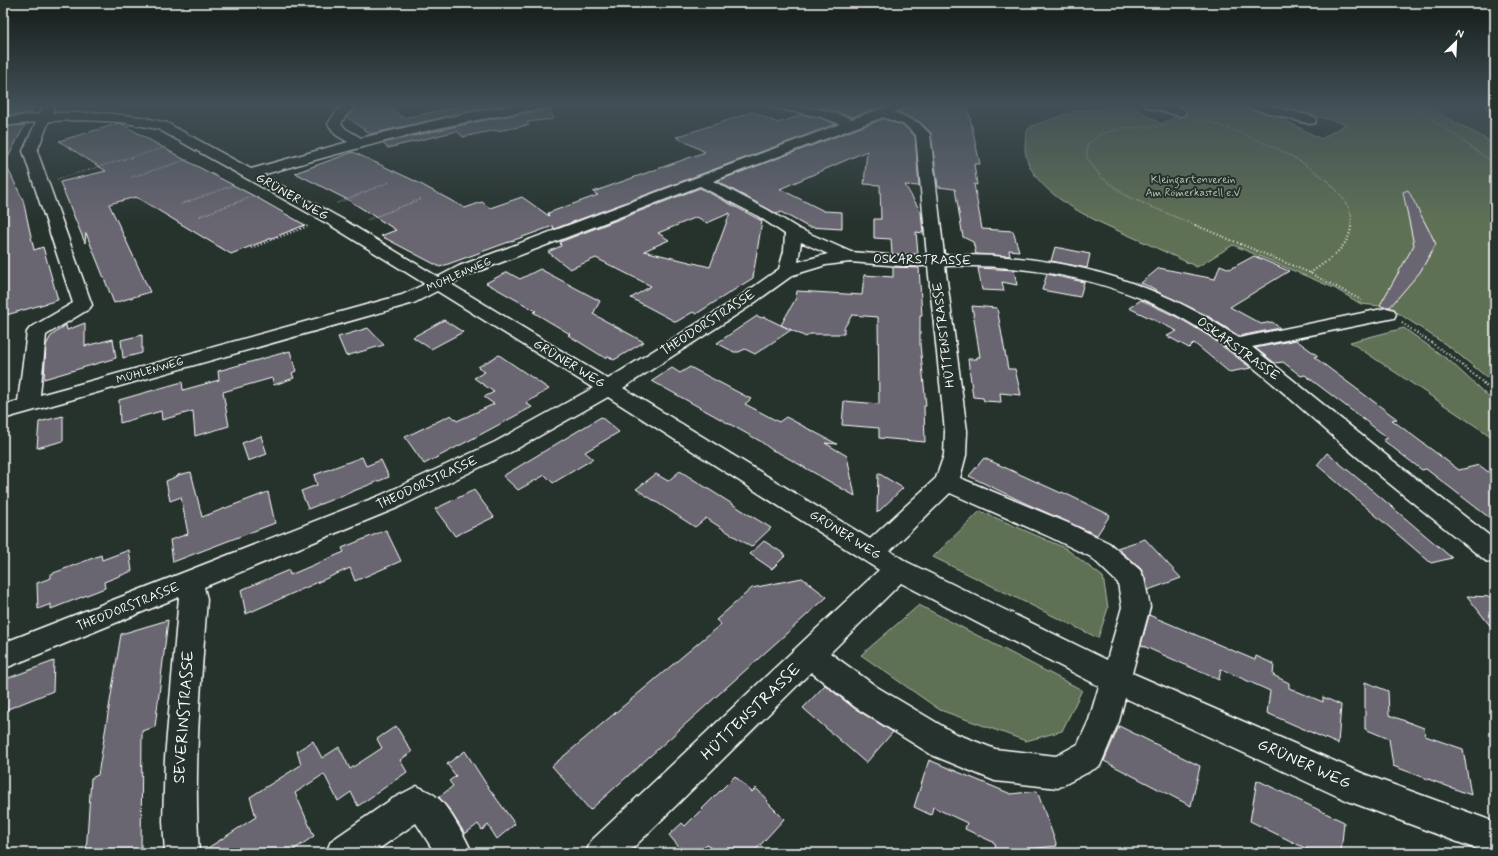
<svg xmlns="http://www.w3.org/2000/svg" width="1498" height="856" font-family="Mynerve,sans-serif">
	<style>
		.built { fill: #3a4242 }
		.green { fill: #5e7154; stroke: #aeb8aa }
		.building { fill: #696672; stroke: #fff; fill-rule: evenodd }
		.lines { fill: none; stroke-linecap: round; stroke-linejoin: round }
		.minor-casing { stroke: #fff; stroke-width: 3 }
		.path-far2 { stroke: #fff; stroke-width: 1.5; stroke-dasharray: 0.5 2; stroke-linecap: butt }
		.path-far1 { stroke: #fff; stroke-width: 2; stroke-dasharray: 1 2.5; stroke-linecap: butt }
		.path { stroke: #fff; stroke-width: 2.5; stroke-dasharray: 1 3; stroke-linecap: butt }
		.minor { fill: #26332d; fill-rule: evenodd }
		.labels { text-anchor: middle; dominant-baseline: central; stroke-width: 4; stroke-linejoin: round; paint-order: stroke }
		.far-park-label { font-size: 11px; fill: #b7bfb2; stroke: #26332d }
		.far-street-label { font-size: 11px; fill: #fff; stroke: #26332d }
		.street-label { font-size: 13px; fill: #fff; stroke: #26332d }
		.near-street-label { font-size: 16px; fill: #fff; stroke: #26332d }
	</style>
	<rect width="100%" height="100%" fill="#26332d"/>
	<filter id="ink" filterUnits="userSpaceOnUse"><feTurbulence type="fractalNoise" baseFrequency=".025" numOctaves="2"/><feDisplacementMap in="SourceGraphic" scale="8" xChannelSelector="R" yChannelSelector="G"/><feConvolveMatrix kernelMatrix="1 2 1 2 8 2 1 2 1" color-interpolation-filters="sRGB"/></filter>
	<g filter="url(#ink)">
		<path class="built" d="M1422,104H1495V143L1463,128Z"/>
		<g class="green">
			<path d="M1158,104H1239L1273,114L1321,139L1346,124L1269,104H1422L1495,144V384L1451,348L1389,307L1361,304L1334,288L1233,245L1197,267C1178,258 1159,249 1139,240C1103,224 1028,195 1025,149C1025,141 1025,131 1031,126L1076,111L1132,106L1161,124L1184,112Z"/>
			<path d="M1404,328L1451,362L1495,403V439L1350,342Z"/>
			<path d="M980,511L1065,548L1103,577L1108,608L1098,638L933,557Z"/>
			<path d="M919,605L1082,690L1062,731L1026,741L940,710L861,655Z"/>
		</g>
		<g class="building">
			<path d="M360,104H385L403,118L473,104H516L472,111L370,134L347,117Z"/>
			<path d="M833,104H891L852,117L820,108Z"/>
			<path d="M911,104H967L980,164H974L977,185L974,184L982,229L1013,231L1019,251L1009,250L1010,256L976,254L973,242L963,237L955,189L938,187L931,133L920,122L898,112L908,108Z"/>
			<path d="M35,106L31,113L3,116V110Z"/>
			<path d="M549,109L554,119L527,122L529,125L497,131L496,130L463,137L457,131L388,148L382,143L476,122Z"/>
			<path d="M753,112L778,123L802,115L821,118L836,124L554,229L553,226L440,267L381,236L396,230L350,201L295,173L353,152L413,180L465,208L482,202L490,208L522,197L549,216L548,213L598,195L593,192L705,152L676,137Z"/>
			<path d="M883,119L904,126L915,136L919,186L905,185L921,212L923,233L916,232L918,254H892L891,239L874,238V219H881L880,185L864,184L867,151L780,189L824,211L842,212V229L808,227L781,212L777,214L717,181Z"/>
			<path d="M120,123L187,161L256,197L305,225L231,254L136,197L109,204L150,292L114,303L86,233L85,243L60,182L106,171L59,141Z"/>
			<path d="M25,125L5,163L23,200L34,250L43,247L58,300L3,316V127Z"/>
			<path d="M700,188L762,221L755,264L753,278L696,314L693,312L676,322L631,298L651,286L596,258L570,269L548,252L561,246L560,242ZM730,213L710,267L644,251L669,240L658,233L697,217L707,223Z"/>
			<path d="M1408,190L1436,244L1420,272L1390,307H1383L1380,305L1414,245L1403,192Z"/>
			<path d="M1055,247L1090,254L1087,268L1051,261Z"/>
			<path d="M1254,256L1289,271L1230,307L1261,324L1272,322L1280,328L1239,336L1206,315L1155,291L1157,290L1141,283L1159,268L1215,279L1220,265L1230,269Z"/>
			<path d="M893,267L919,268L922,316H920V344L926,406H924L925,442L879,438V428L842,425L844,401L879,404L878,317L852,315L844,328V334H810L806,337L781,325L796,298L797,291L862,295L864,275L893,277Z"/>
			<path d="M978,268L1014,270L1017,285L1002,282L1004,291L982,290Z"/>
			<path d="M540,269L600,301L593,314L644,342L614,360L608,356L605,358L568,335L570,334L533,312L536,311L486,283L507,272L520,279Z"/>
			<path d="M1047,274L1084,282L1080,297L1042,290Z"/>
			<path d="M1141,300L1179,318L1209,336L1251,368L1229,372L1194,343L1189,348L1167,336L1177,331L1129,308Z"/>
			<path d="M972,306L997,308L1008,369H1015L1021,395L1000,393L1001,402L984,401L983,398L973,397L968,359H977V357H980Z"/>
			<path d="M757,316L762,318L764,317L791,330L755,354L745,349L739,352H734L717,343Z"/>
			<path d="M444,320L463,332L431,349L413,337Z"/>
			<path d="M85,323V346L113,339L116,358L44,379L46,345L51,336L66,325L67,330Z"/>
			<path d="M368,328L384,345L346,356L338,337Z"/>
			<path d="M142,335V353L123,358L121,340Z"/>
			<path d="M1296,340L1318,356L1314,357L1397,419L1392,420L1459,470L1479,465L1495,477V522L1426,469L1422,470L1383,440L1388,438L1305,375L1301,376L1283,362L1275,363L1255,348Z"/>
			<path d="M290,351L296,371L292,373L294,378L274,385L272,378L223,392L229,426L195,436L193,411L162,420L161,411L120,423L119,400L182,382L183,390L219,380L218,371Z"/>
			<path d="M499,355L549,389L526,403L532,407L474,438L424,464L405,437L451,415L457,421L494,404L484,397L494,392L474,378L485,372L478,367Z"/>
			<path d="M690,367L751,399L745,404L779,422L786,417L837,444L825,443L847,456L855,496L779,453L772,450L760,441L652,381L672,368L680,373Z"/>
			<path d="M63,416V441L37,448L39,422Z"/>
			<path d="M601,417L619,432L585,452L593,459L553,483L545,475L518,490L503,476Z"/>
			<path d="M261,436L267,454L248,461L242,443Z"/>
			<path d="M1327,453L1372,490L1452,558L1431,563L1317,465Z"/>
			<path d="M362,457L366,466L381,460L389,477L308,509L301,491L317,485L314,475Z"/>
			<path d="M984,458L1061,493L1062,492L1110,515L1097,535L1027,504L969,476Z"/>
			<path d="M680,471L748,514L771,528L751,547L706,518L695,527L636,489L656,474L668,481Z"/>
			<path d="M191,472L202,517L268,492L275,523L173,562L170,540L188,534L181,497L170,501L166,481L178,476V475Z"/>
			<path d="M878,473L903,488L877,513Z"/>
			<path d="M474,490L494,517L455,536L435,509Z"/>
			<path d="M386,530L401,561L355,581L350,568L246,614L241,590L289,570L290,575L318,563L344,552L342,548Z"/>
			<path d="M1145,539L1181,578L1148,590L1145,578L1141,569L1117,548Z"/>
			<path d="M764,541L786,555L772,569L750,554Z"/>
			<path d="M129,550L132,571L104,582L105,588L51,609V604L38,609L37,583L51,578V574L101,555L102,560Z"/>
			<path d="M802,578L827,597L590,810L552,766L721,624L716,620L752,588Z"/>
			<path d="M1467,596L1495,597V632Z"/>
			<path d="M1149,615L1255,660L1256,656L1274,664L1273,675L1289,683V688L1323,702V697L1341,705L1338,744L1267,713L1270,691L1221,669L1219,680L1141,645Z"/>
			<path d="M168,620L155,727L142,731L141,853H86L91,778L98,775L121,634Z"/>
			<path d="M54,661L53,691L3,711V680Z"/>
			<path d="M1365,682L1388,691L1389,715L1424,728L1425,736L1463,749L1471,795L1393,766L1389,739L1365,729Z"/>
			<path d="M825,685L854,708L893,732L866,763L803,708Z"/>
			<path d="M396,726L412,752L400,760L407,772L358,806L351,792L338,801L324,774L295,793L314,836L289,853H200L256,817L250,797L301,765L297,751L313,741L322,758L339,747L350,769L382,748L377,739Z"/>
			<path d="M1119,726L1200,766L1191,806L1104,761Z"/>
			<path d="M465,751L488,787L515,824L497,839L488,825L482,830L478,824L465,834L449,809L439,797L453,786L449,781L456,776L447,764Z"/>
			<path d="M929,760L1011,794L1037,791L1057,846L1029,849V853H1014L996,850L995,843L965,829L967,823L933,807L931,815L914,807Z"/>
			<path d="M735,776L752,792L756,788L768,801L767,802L784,819L753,853H715L707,844L697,853H684L669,835L682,823L685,826Z"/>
			<path d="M1257,780L1344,822L1341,853H1315L1250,821Z"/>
		</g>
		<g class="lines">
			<g class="minor-casing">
				<g id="minor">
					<path d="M45,104H53L55,106L52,113H102L141,117L167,123L251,169L348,142L336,135L328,124C337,110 341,102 359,104L346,115L341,124L346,129L361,138L472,112L523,104H554L552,107L548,108C450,121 357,148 262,175L342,219L438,277L459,266L840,124L821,117L770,107L768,104H790L828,111L852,119L894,104H910L908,107L894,112L919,123L930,134L944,255C1052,253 1149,276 1239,338L1387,308L1394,310L1396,314L1394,318L1252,347L1392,460L1495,540V564L1486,561C1438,523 1389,484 1342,444C1299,407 1257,367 1210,335C1132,282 1038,264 945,266L967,431L966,455L960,478L1068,523L1109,543L1140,570L1144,578L1150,607L1132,673L1364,774L1495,822V853H1487L1348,801L1125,698L1119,721L1100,766L1058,788L995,781L932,755L855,707L811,672L628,853H586L591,841L879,570L608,397L511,452L397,508L204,587L207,599C201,684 193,768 199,853H165L163,821L165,758L179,597L3,669V643L379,496L495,442L593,388L437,291L414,303L3,419V405L18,401L27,332L30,328L73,303L23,151L36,122L3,126V118L39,114ZM883,117L905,125L916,135L927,256H901L851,252L799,229L768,210L713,181ZM83,120L121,122L158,129L330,225L425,284L402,295L40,395L46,335L89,309L92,305L37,151L49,121ZM700,186L758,216L785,234L784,251L779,269L735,300L608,379L451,284L471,274ZM801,242L828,254L798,262ZM850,262L901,266H928L945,431L944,455L936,478L870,539L623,388L747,308L793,275L826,265ZM950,493L1050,537L1091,557L1118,583L1122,607L1107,660L907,562L890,551ZM901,583L1099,686L1089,720L1078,744L1056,756L995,749L954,733L877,687L830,653Z"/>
					<path d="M1145,104H1163L1184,109L1186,112L1184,115L1180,116L1147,107Z"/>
					<path d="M1244,104H1263L1315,117L1316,120L1315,123L1310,124L1246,107Z"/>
					<path d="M1486,104H1495V108L1488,107Z"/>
					<path d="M417,786C425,790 433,793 439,799C449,808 467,840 472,853H435L416,823L373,853H326L331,841L392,799Z"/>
				</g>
			</g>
			<g class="path-far2">
				<path d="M1410,104L1495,164"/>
				<path d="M1194,117C1241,132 1329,162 1350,211C1352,215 1351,221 1351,226"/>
				<path d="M1194,122L1200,119"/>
				<path d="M1168,126L1123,128L1100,134L1087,145V158L1101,177L1126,196L1197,226"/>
				<path d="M132,177L189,159"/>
				<path d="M57,179L166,147"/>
				<path d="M337,203L390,182"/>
				<path d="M181,204L234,185"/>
				<path d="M200,216L254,196"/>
				<path d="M367,220L421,199"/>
			</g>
			<g class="path-far1">
				<path d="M1195,225L1310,273L1363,301"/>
				<path d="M251,248L308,226"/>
				<path d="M1310,273C1326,262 1351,246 1351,225"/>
				<path d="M1402,323L1451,356L1485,384"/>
			</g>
			<path class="path" d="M1483,383L1495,395"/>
			<use href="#minor" class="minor"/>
		</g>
	</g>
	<linearGradient id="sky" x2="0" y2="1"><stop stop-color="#151c19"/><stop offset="0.47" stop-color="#415057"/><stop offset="1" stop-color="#415057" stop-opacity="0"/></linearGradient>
	<rect width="1498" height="223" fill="url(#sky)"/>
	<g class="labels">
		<g class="far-park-label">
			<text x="1193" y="180">Kleingartenverein<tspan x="1193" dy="13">Am Römerkastell e.V</tspan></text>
		</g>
		<g class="far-street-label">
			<text transform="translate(459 275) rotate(-24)">MÜHLENWEG</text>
			<text transform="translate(150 371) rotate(-16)">MÜHLENWEG</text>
		</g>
		<g class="street-label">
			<text transform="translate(292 197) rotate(30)">GRÜNER WEG</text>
			<text transform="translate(922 260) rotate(1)">OSKARSTRASSE</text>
			<text transform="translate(708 323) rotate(-33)">THEODORSTRASSE</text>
			<text transform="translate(944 335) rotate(-97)">HÜTTENSTRASSE</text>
			<text transform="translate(1238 349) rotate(36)">OSKARSTRASSE</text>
			<text transform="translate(569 364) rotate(31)">GRÜNER WEG</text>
			<text transform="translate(427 483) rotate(-25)">THEODORSTRASSE</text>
			<text transform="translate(845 535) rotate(32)">GRÜNER WEG</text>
			<text transform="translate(128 607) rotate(-22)">THEODORSTRASSE</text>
		</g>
		<g class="near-street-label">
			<text transform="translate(751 712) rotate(-44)">HÜTTENSTRASSE</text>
			<text transform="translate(184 717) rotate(-86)">SEVERINSTRASSE</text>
			<text transform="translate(1304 764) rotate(24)">GRÜNER WEG</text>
		</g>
	</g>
	<rect width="1498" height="856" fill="none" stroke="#26332d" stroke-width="16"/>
	<rect x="8" y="8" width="1482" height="840" fill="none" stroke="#fff" stroke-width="1.5" filter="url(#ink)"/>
	<g transform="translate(1456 42) rotate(24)" stroke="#26332d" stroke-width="3" paint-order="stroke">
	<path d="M0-3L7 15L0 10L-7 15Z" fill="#ffffff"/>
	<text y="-6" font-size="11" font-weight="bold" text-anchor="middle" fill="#ffffff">N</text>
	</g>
</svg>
